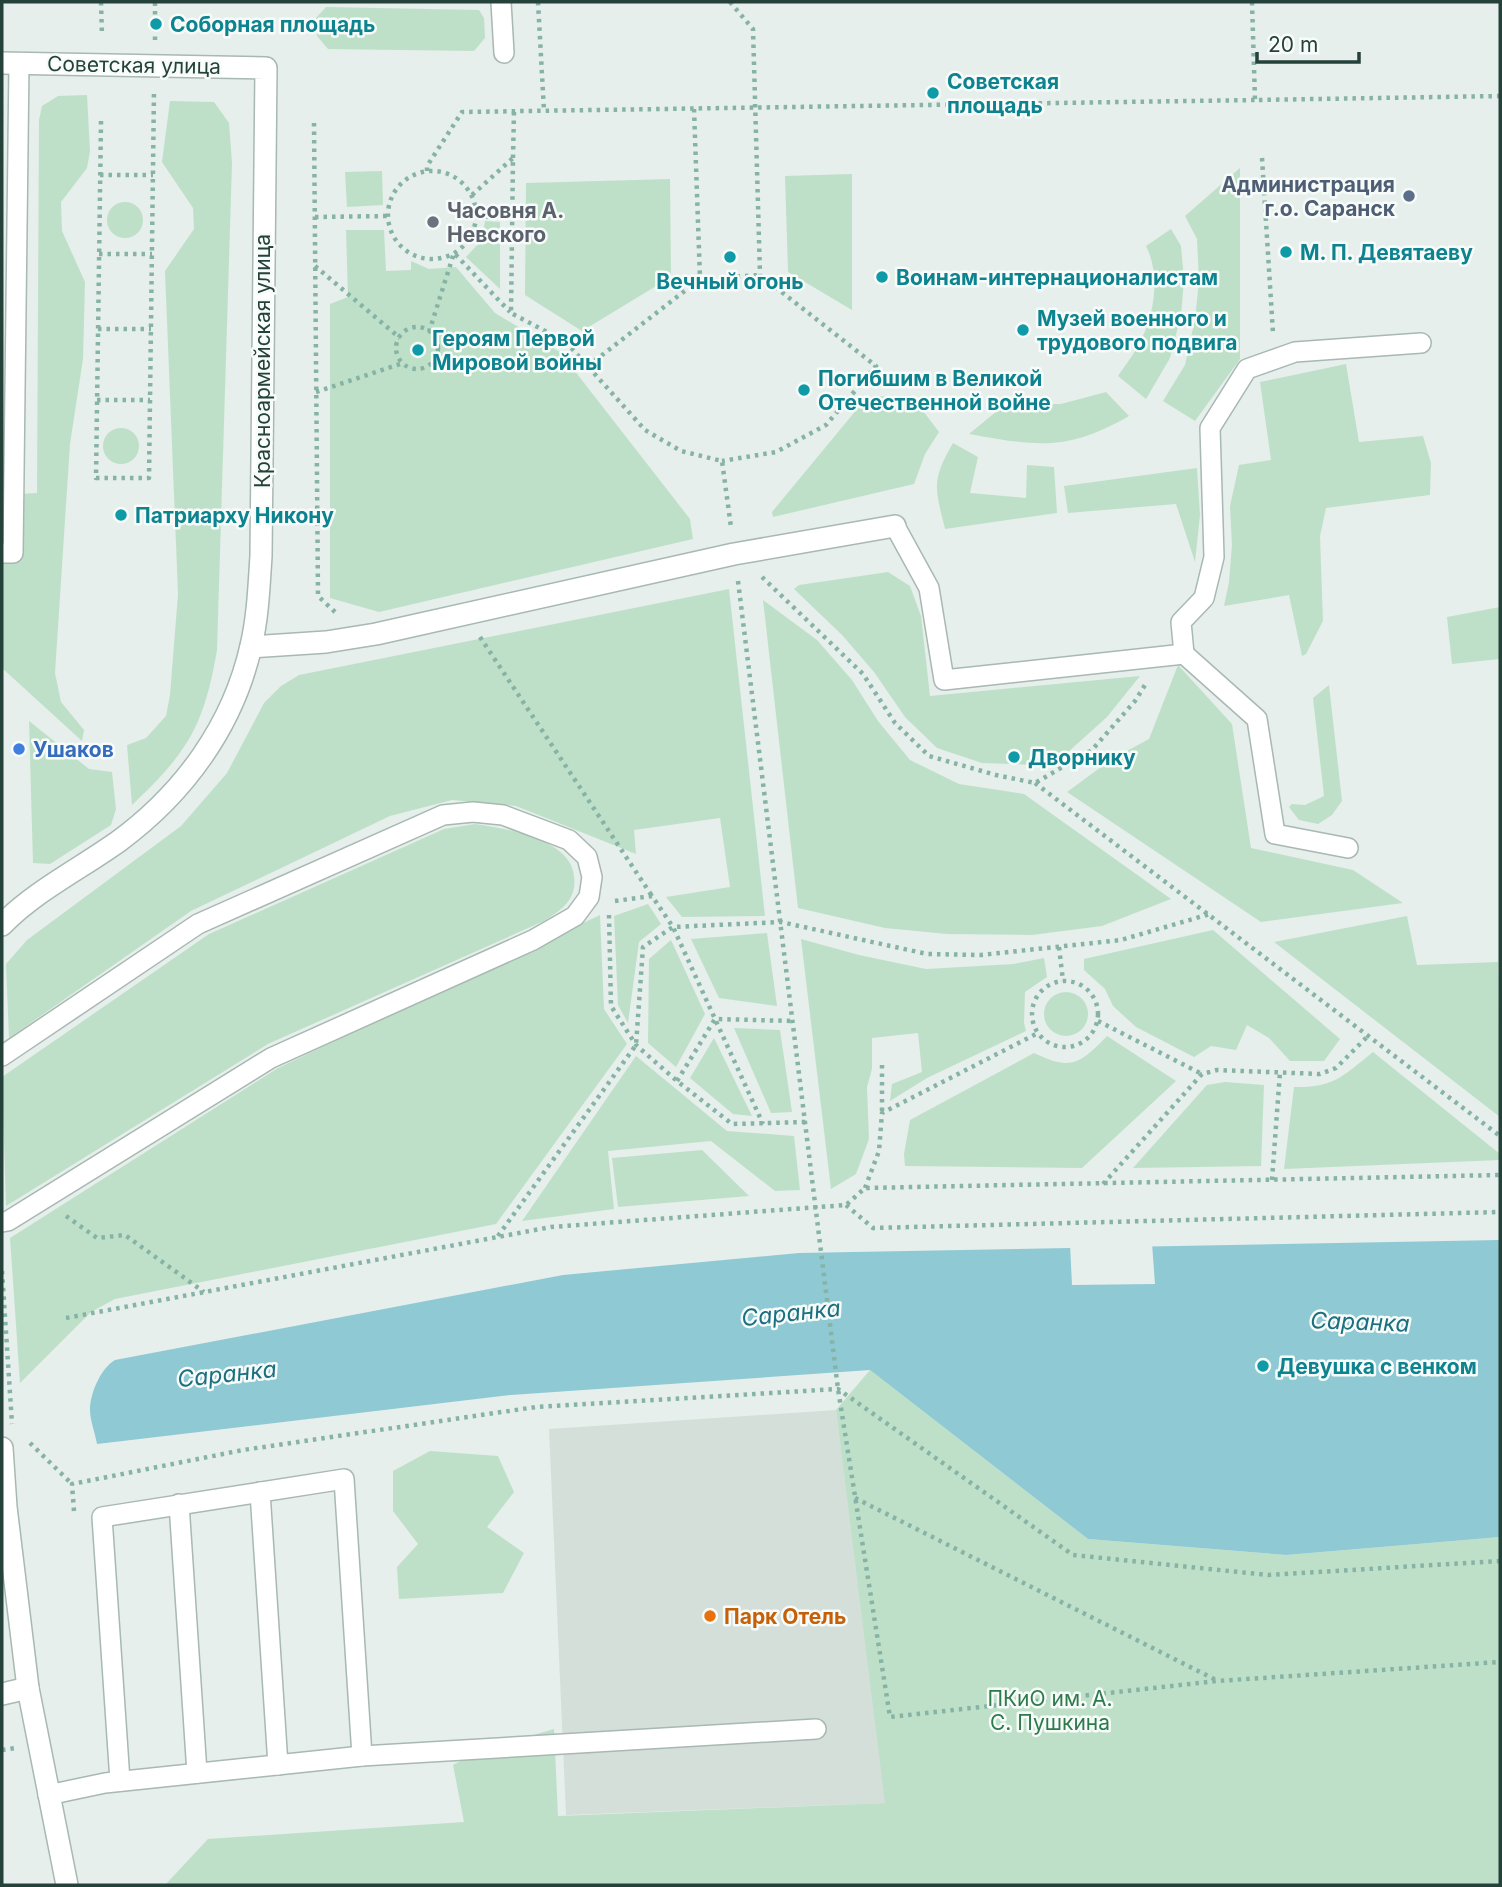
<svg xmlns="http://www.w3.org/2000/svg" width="1502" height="1887" font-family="Inter,sans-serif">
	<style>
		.built { fill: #d4dfda }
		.green { fill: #bfe0c8 }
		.water { fill: #8ec9d4 }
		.pier { fill: #e6efeb }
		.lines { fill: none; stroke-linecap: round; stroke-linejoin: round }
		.lane-casing { stroke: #a8b8b2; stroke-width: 22 }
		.street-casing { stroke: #a8b8b2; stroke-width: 24 }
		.path { stroke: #86b3a5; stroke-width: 4.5; stroke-dasharray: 3.5 5; stroke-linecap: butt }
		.lane { stroke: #fff; stroke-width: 19 }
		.street { stroke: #fff; stroke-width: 21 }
		.culture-dot { fill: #0f9aa8; stroke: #f7fbf9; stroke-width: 2.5 }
		.service-dot { fill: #5c6f8a; stroke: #f7fbf9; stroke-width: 2.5 }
		.worship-dot { fill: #6b7280; stroke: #f7fbf9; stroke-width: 2.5 }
		.shop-dot { fill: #3f7fe0; stroke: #f7fbf9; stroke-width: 2.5 }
		.food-dot { fill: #e8710a; stroke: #f7fbf9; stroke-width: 2.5 }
		.labels { text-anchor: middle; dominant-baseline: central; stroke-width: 5; stroke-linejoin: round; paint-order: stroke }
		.culture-label { font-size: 21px; font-weight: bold; fill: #0d838f; stroke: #f7fbf9; text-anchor: start }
		.street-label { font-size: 21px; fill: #24423a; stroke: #f7fbf9 }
		.service-label { font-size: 21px; font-weight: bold; fill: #4e5e75; stroke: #f7fbf9; text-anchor: end }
		.worship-label { font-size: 21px; font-weight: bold; fill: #5b616d; stroke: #f7fbf9; text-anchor: start }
		.shop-label { font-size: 21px; font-weight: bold; fill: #366cbe; stroke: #f7fbf9; text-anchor: start }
		.food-label { font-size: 21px; font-weight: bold; fill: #c56008; stroke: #f7fbf9; text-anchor: start }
		.park-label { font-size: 21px; fill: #2d7a4b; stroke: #f7fbf9 }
		.water-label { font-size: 23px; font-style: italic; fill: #1c6f80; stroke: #f7fbf9 }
	</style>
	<rect width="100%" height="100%" fill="#e6efeb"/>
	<path class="built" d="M836,1410L886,1803L566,1815L549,1429Z"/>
	<g class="green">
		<path d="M326,7L479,10L484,18L485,38L474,51L328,49L317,36L316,18Z"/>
		<path d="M87,95L90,151L87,168L61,202L62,231L85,282L83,359L70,444L55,673L61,702L84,730L82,741L2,668V495L37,493L39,120L42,106L58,96Z"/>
		<path d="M170,101L214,102L229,123L232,163L217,650C204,726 188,752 132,805L127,745L146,738L166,716L170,695L178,594L165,271L194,229L193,208L162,162Z"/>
		<path d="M1240,168V359L1195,421L1163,401L1185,365L1195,319L1199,281L1197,239L1185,216Z"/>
		<path d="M382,171L383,205L347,207L345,172Z"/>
		<path d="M852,174V310L788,272L785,176Z"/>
		<path d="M670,179L671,277L582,331L525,295L526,183Z"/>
		<circle cx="125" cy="220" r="18"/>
		<path d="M485,221L500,222V289L466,257L482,240Z"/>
		<path d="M1171,229L1181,246L1184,280L1181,315L1170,358L1146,399L1118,376C1126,364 1136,352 1142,338C1155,311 1160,273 1146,246Z"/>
		<path d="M346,230H384L386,271L411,270V261L429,269L456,267L495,313L560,352L690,519L693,539L379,612L330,598V304L348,297Z"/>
		<path d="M1346,364L1359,442L1423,436L1431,463L1430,495L1326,508L1320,536L1323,621L1306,654L1302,656L1289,595L1224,606L1229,582L1232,545L1230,506L1239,465L1271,460L1260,382Z"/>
		<path d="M1020,392L1035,404H1061L1106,392L1129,416C1067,452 1036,446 969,434Z"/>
		<path d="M911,395L939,432L925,454L914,484L773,517L772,512L867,397Z"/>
		<circle cx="121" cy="446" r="18"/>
		<path d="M953,443L978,457L970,493L1026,498L1027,465L1054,467L1057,513L945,529C935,488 931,481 953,443Z"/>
		<path d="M1197,468L1200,515L1195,562L1176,504L1068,513L1064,486Z"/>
		<path d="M888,572L910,586L921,616L930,696L1140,676L1107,717L1067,753L1036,765L982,763L937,748L905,717L874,672L842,635L794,589L799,585Z"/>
		<path d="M729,589L765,916L682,917L666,897L730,887L720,818L634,830L636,854L516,806L452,800L390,816L191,911L9,1038L6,964L27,940L181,826L227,773L264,703L281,686L299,675Z"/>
		<path d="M763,600L817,640L852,680L878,721L910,760L959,784L1024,794L1171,899L1102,926L1032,935L947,934L885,928L798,908Z"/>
		<path d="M1500,607V659L1452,664L1447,617Z"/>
		<path d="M1178,665L1232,724L1251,848L1353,870L1403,903L1261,922L1067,792L1112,759L1149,739Z"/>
		<path d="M1329,685L1342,801L1332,815L1318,824L1299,820L1289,807L1292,804L1305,805L1324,796L1313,698Z"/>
		<path d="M29,721L89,769L112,772L116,809L111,825L50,864L33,863Z"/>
		<path d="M475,824C504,828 571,839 574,876C577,899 563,909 544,921L268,1044L6,1206L2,1077L209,934L444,829Z"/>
		<path d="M648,904L661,924L639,942L628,1023L618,1005L614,916Z"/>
		<path d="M600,915L604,1009L627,1044L496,1224L115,1299L91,1312L20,1383L10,1238L278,1068Z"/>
		<path d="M1407,916L1417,965L1498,962L1500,1117L1274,942Z"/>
		<path d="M1213,930L1340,1039L1324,1061H1290L1269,1038L1247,1025L1236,1050L1211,1046L1194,1057L1136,1027L1113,1006L1105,989L1084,970V959Z"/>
		<path d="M767,933L777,1006L719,998L691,939Z"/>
		<path d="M801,939L859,955L926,969L1014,964L1044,958L1047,977L1025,992L1024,1023L1026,1031L927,1078L890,1101L892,1084L922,1072L918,1033L872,1038V1069L867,1087L869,1139L856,1174L831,1189Z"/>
		<path d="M671,940L705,1014L676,1067L648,1043L649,959Z"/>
		<circle cx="1066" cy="1014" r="22"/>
		<path d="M734,1028L780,1030L792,1112L771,1113Z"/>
		<path d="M1107,1036L1176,1081L1082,1168L905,1166L904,1154L910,1120L1034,1053C1071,1071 1080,1064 1107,1036Z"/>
		<path d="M714,1038L752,1116L733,1114L690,1078Z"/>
		<path d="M1373,1052L1500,1154V1160L1284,1169L1294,1087C1334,1088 1343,1076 1373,1052Z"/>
		<path d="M636,1056L727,1131L794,1136L800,1190L775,1191L711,1141L608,1151L614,1209L522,1221Z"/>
		<path d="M1225,1082L1264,1085L1261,1166L1133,1168L1207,1085Z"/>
		<path d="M702,1150L749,1196L618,1207L612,1158Z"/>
		<path d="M870,1370L1088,1539L1286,1555L1500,1537V1885H165L208,1839L464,1822L453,1765L479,1751L554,1729L558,1816L885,1803L836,1410Z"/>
		<path d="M430,1451L498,1456L514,1492L487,1527L524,1553L503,1593L399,1599L397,1567L418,1544L393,1511V1471Z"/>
	</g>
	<path class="water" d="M1500,1240V1537L1286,1555L1088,1539L870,1370L511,1395L97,1444C95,1433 90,1420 90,1410C90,1393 101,1368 115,1360L563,1275L799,1253Z"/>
	<path class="pier" d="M1152,1243L1155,1284L1072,1285L1070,1244Z"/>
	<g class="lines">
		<g class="lane-casing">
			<g id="lane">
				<path d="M501,2L504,53"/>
				<path d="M895,526L929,588L944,680L1184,654L1257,719L1275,834L1348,848"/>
				<path d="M2,553H13L19,63"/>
				<path d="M1184,654L1181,622L1204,598L1214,557L1210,428L1247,369L1295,352L1421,343"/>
				<path d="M2,1056L198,924L443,815L473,812L503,815L569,840L587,857L592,877L589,897L575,916L533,940L271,1058L8,1221L2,1222"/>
				<path d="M260,1492L278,1765"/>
				<path d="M179,1504L197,1773"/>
				<path d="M120,1781L102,1517L344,1479L362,1756"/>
				<path d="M48,1795L105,1783L362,1756L816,1729"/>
			</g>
		</g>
		<g class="street-casing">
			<g id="street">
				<path d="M2,63L266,68L261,556C259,586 258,616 251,646C233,726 184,793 119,841C80,869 35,891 2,925"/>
				<path d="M251,647L326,642L376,634L734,554L895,526"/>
				<path d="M2,1448L6,1507L28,1688L67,1885"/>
				<path d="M2,1694L28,1688"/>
			</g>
		</g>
		<g class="path">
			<path d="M101,2L102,36"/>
			<path d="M538,2L544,111"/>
			<path d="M730,2L753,29L760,275"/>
			<path d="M1252,2L1255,100L1500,96"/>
			<path d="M155,40V2"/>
			<path d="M694,109L700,279"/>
			<path d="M101,121L96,478H149L154,91"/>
			<path d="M314,123L318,596L335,612"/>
			<path d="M513,158L514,111"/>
			<path d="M1262,158L1273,333"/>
			<path d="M427,171V166L462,112L1255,100"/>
			<circle cx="432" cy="215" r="44"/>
			<path d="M100,175H153"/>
			<path d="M472,195L513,158L511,313L566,342L645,430L681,451L722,461L731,527"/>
			<path d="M315,217L388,216"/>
			<path d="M476,217L512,216"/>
			<path d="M99,254H152"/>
			<path d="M315,266L400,338"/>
			<circle cx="417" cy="348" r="21"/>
			<path d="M98,329H151"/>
			<path d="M429,332L454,253L510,312"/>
			<path d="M588,366L700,279L760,275L876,366L826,425L776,452L722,461"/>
			<path d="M316,392L403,363"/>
			<path d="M97,400H150"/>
			<path d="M762,577L863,674L895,723L929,756L996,775L1035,783L1092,750L1135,701L1145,685"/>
			<path d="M738,581L838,1389L890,1717L1217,1681L1500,1662"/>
			<path d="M480,637L652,896"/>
			<path d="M1035,783L1500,1136"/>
			<path d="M615,901L652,896L673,927L763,1124"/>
			<path d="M609,915L611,1006L636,1045L677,1081L732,1124L806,1122"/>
			<path d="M1059,947L1063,981"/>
			<circle cx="1065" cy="1014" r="33"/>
			<path d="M1098,1021L1202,1074"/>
			<path d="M882,1065V1113"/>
			<path d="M677,1081L715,1019L793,1021"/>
			<path d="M1272,1180L1280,1072"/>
			<path d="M1103,1184L1202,1074L1217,1070L1320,1074L1336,1068L1369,1035"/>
			<path d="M865,1188L879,1151L882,1113L1038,1033"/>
			<path d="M846,1205L873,1228L1500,1212"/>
			<path d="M66,1216L97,1238L125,1235L204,1292"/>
			<path d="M498,1236L636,1045L643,947L673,927L781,922L927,954L981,955L1121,940L1210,914"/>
			<path d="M2,1271L12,1424"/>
			<path d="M66,1318L551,1227L846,1205L865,1188L1500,1175"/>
			<path d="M30,1443L72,1484"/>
			<path d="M855,1498L1216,1680"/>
			<path d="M74,1511L72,1484L243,1450L536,1407L838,1389L1073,1555L1268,1575L1500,1561"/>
			<path d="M2,1750L15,1748"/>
		</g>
		<use href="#lane" class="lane"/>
		<use href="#street" class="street"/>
	</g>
	<g class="culture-dot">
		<circle cx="156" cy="24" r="7"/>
		<circle cx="933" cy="93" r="7"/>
		<circle cx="1286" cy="252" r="7"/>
		<circle cx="730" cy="257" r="7"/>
		<circle cx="882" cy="277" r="7"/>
		<circle cx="1023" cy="330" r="7"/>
		<circle cx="418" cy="350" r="7"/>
		<circle cx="804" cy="390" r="7"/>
		<circle cx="121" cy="515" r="7"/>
		<circle cx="1014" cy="757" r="7"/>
		<circle cx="1263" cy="1366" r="7"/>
	</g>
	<circle class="service-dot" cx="1409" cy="196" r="7"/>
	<circle class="worship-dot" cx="433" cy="222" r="7"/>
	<circle class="shop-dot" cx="19" cy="749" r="7"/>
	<circle class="food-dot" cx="710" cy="1616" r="7"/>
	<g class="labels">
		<g class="culture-label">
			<text x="170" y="24">Соборная площадь</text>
			<text x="947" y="81">Советская<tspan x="947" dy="24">площадь</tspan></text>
			<text x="1300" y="252">М. П. Девятаеву</text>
			<text x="896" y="277">Воинам-интернационалистам</text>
			<text x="730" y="281" text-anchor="middle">Вечный огонь</text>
			<text x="1037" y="318">Музей военного и<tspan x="1037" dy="24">трудового подвига</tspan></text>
			<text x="432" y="338">Героям Первой<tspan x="432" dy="24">Мировой войны</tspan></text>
			<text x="818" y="378">Погибшим в Великой<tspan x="818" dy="24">Отечественной войне</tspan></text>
			<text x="135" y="515">Патриарху Никону</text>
			<text x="1028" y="757">Дворнику</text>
			<text x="1277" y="1366">Девушка с венком</text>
		</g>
		<g class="street-label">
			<text transform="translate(134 65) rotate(1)">Советская улица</text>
			<text transform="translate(262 361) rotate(-90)">Красноармейская улица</text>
		</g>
		<g class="service-label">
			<text x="1395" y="184">Администрация<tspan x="1395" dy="24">г.о. Саранск</tspan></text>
		</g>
		<g class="worship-label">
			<text x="447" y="210">Часовня А.<tspan x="447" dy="24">Невского</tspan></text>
		</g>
		<g class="shop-label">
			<text x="33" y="749">Ушаков</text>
		</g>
		<g class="food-label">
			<text x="724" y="1616">Парк Отель</text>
		</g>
		<g class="park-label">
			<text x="1050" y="1698">ПКиО им. А.<tspan x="1050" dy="24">С. Пушкина</tspan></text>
		</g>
		<g class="water-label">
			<text transform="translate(791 1313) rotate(-6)">Саранка</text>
			<text transform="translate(1360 1322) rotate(2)">Саранка</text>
			<text transform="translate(227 1374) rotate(-6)">Саранка</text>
		</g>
	</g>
	<rect width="1502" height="1887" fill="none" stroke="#24423a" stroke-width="7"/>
	<path d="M1257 52v10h102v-10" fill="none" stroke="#24423a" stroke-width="3.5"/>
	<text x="1268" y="52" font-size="21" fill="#24423a" stroke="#f7fbf9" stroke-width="5" paint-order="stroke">20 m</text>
</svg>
